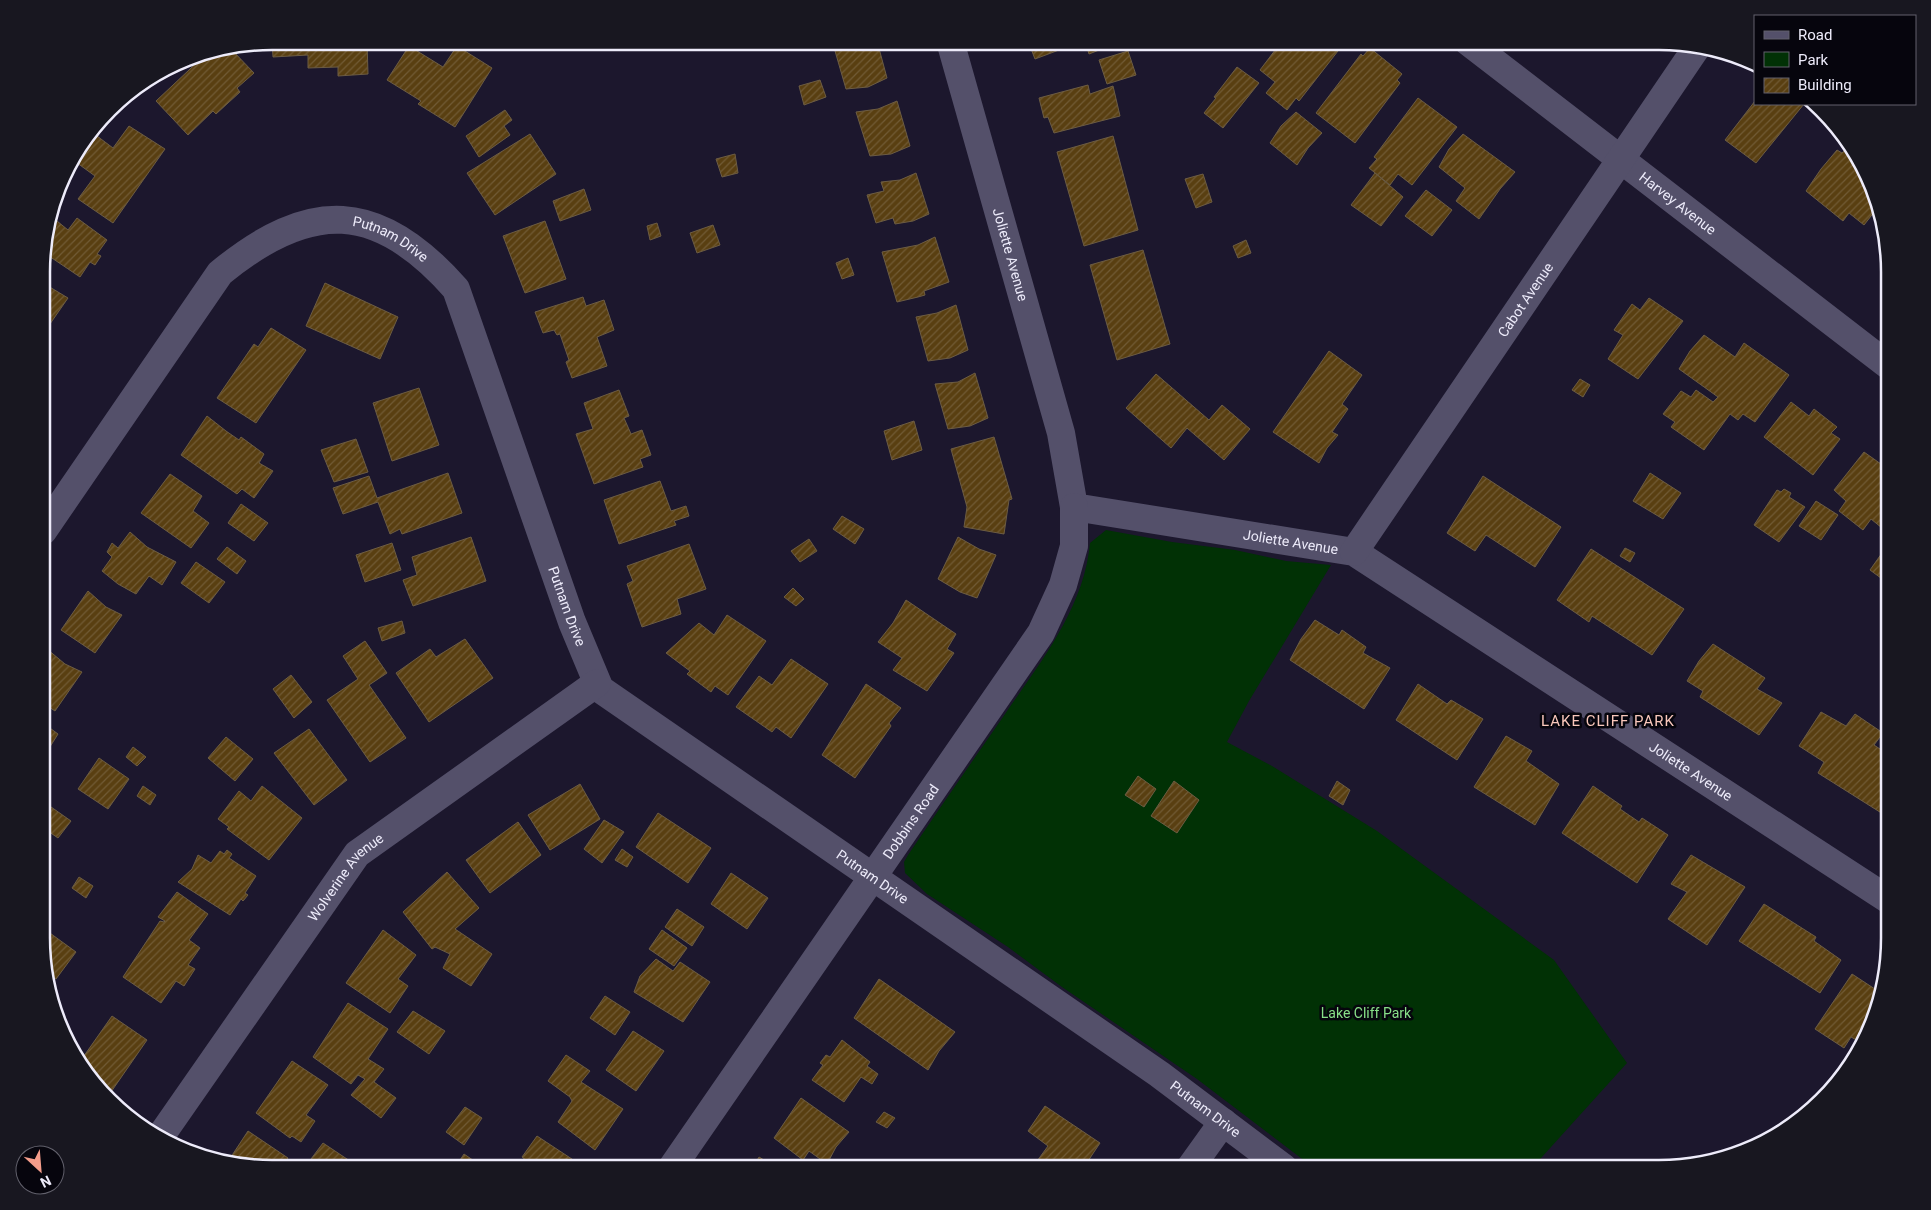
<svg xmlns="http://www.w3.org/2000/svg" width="1931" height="1210" font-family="Roboto,sans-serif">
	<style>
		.park { fill: #013105 }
		.building { fill: url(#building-hatch); stroke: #6c5c43 }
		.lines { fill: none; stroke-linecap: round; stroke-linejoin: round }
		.minor { stroke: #54506a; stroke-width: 28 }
		.labels { text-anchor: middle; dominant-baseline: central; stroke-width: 5; stroke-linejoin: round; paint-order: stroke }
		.street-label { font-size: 14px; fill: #edebfa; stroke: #06050d }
		.park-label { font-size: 14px; fill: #88e088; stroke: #06050d }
		.neighbourhood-label { font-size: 15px; letter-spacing: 1px; fill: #f9c7bb; stroke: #06050d }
		.rim { fill: none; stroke: #edebfa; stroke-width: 2.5 }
	</style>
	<defs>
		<pattern id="building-hatch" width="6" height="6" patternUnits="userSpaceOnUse" patternTransform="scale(1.25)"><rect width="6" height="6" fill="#593f11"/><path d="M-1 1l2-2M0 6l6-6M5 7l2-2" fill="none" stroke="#715b35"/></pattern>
	</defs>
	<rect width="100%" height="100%" fill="#1c172d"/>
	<path class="park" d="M1106,530L1172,542L1235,550L1286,561L1331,565L1249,701L1227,742L1272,766L1377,831L1554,960L1627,1063L1532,1168H1314L1197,1079L1062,987L1008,947L927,894L905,873L904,862L908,855C939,809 971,763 1003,717C1039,664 1084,609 1090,543Z"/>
	<g class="building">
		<path d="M272,41H367L368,74L338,76V67L308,68V55L273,57Z"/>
		<path d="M877,41L887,78L868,87L846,89L833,44Z"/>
		<path d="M1028,41H1074L1075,44L1035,59Z"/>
		<path d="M1085,41H1122L1089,54Z"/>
		<path d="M1282,41L1345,42L1299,101L1296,98L1287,110L1266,93L1275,82L1260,70Z"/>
		<path d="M409,46L443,67L457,46L492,68L455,127L418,104L421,101L387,80Z"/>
		<path d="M1370,48L1402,74L1397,80L1400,83L1355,143L1316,113L1361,54L1363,56Z"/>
		<path d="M231,49L254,73L237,88L240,92L216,114L213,111L188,135L156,101L206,54Z"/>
		<path d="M1128,51L1136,75L1107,84L1099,60Z"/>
		<path d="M1237,67L1259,83L1223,128L1204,113L1216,98L1214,97Z"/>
		<path d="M820,80L826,97L804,105L799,86Z"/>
		<path d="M1088,85L1090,94L1113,86L1120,116L1054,133L1048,117L1044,118L1039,98Z"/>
		<path d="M1418,98L1457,127L1412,185L1398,174L1390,185L1369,168L1377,159L1374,157Z"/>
		<path d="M897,101L910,146L891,154L870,156L856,112L878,109Z"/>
		<path d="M1755,101V104H1804L1756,163L1725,140Z"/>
		<path d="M505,110L512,120L504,126L510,135L479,157L466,136Z"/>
		<path d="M1296,112L1322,133L1308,148L1297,165L1270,143L1281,126Z"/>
		<path d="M129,126L165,149L113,223L78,199L95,176L73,160L93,133L113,148Z"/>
		<path d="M530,134L556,174L495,215L467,173Z"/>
		<path d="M1463,134L1515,172L1500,189L1479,219L1456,201L1465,188L1439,167L1449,149Z"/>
		<path d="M1113,136L1138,230L1084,246L1057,152Z"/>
		<path d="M1848,147L1859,157L1861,162L1857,167L1864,172L1875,211L1864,225L1849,213L1843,221L1806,191L1821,169L1837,150L1842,153Z"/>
		<path d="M735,154L738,173L722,177L716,159Z"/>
		<path d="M916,173L929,214L913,221L895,224L893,218L876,223L867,195L884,191L881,182L900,180Z"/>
		<path d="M1375,173L1403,197L1381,226L1351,205Z"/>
		<path d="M1203,174L1212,202L1196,208L1185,179Z"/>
		<path d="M584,189L591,210L560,221L553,201Z"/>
		<path d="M1426,190L1452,210L1432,236L1405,216Z"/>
		<path d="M77,218L107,240L97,254L101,256L95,265L90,262L80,277L43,252L45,236L57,221L68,230Z"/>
		<path d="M545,221L566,279L525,293L503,236Z"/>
		<path d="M657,223L661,236L650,240L647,226Z"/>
		<path d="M713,225L720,245L697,253L690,233Z"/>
		<path d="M935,237L949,282L924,291L925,295L918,297L897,302L882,252L918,245Z"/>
		<path d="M1246,240L1251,253L1238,258L1233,246Z"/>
		<path d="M1143,250L1170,344L1117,360L1090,265Z"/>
		<path d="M848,258L854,275L842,279L836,263Z"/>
		<path d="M43,283L68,298L43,334Z"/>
		<path d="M325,283L398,317L380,359L306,326Z"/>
		<path d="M583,297L586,306L604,300L614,330L597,337L607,366L572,378L566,362L569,360L560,334L557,335L554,330L543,333L535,312Z"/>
		<path d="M1649,298L1683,321L1638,379L1608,359L1623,335L1614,330L1632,304L1640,310Z"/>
		<path d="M956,305L968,350L950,358L928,361L916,317L937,313Z"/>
		<path d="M271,328L306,350L256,423L217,398L254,344L258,347Z"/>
		<path d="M1704,335L1735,357L1744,343L1789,375L1755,422L1743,414L1738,420L1730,414L1704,450L1671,427L1675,422L1663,414L1681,391L1691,397L1696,390L1713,402L1718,397L1679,369L1690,351Z"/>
		<path d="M1329,351L1362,375L1342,404L1348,409L1332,432L1338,435L1327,448L1319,463L1273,432Z"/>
		<path d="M975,373L988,418L970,426L948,429L935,384L958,382Z"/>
		<path d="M1156,374L1209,420L1222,405L1250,429L1224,460L1187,428L1171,448L1126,408Z"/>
		<path d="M1580,379L1590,385L1583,397L1572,390Z"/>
		<path d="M419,388L439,445L392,461L373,403Z"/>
		<path d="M619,390L629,416L624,418L631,434L642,430L651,455L640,459L643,467L594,484L576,434L593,429L584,403Z"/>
		<path d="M1791,402L1809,416L1814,409L1837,427L1831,433L1840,439L1813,475L1764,437Z"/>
		<path d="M207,416L226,431L239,440L241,437L264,454L259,463L273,471L254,498L242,489L237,494L181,455Z"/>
		<path d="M914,421L922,450L892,460L884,431Z"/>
		<path d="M994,437L1012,499L1009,500L1004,534L964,527L967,507L951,449Z"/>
		<path d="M356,439L368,472L334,482L321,450Z"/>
		<path d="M1864,452L1888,469L1884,474L1889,478V518L1882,528L1871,519L1863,530L1839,511L1846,501L1834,490Z"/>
		<path d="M448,473L462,513L402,534L400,529L390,534L378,502L343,514L333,488L369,476L377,498Z"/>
		<path d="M1650,473L1681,493L1663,519L1633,501Z"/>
		<path d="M170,474L202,496L193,511L209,523L191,548L141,513Z"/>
		<path d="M1483,476L1561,527L1535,567L1486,535L1475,551L1447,533Z"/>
		<path d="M660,481L671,511L686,506L689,516L674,521L676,525L619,544L604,500Z"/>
		<path d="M1784,489L1791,493L1789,497L1805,507L1779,542L1754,525L1777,490L1781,492Z"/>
		<path d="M1816,501L1838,515L1821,540L1799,526Z"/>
		<path d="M241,504L268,523L254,541L228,523Z"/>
		<path d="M842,516L864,529L855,544L833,529Z"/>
		<path d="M130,532L147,547L176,562L162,585L149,576L136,594L118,584L102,571L112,557L107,552L112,543L118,548Z"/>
		<path d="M471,537L486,581L413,606L403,580L417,575L412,557Z"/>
		<path d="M958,537L979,549L996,555L977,598L960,592L938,579Z"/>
		<path d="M809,539L817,551L800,562L791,551Z"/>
		<path d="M392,543L401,570L365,582L356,555Z"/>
		<path d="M1889,543V584L1870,570Z"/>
		<path d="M689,544L706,589L677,599L681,614L642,627L627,584L633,581L627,566Z"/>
		<path d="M227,547L246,561L237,574L217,559Z"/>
		<path d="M1625,548L1635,553L1630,562L1620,556Z"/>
		<path d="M1591,549L1684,609L1652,655L1592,616L1589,622L1557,600Z"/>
		<path d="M196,562L225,582L209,603L181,583Z"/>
		<path d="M793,588L804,599L796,606L784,597Z"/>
		<path d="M88,591L106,607L122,615L95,653L61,630Z"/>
		<path d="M906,600L956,634L947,649L954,653L927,691L893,670L902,658L878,642L893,623Z"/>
		<path d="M727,615L766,641L728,695L715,686L711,692L687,674L690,671L666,653L699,623L714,635Z"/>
		<path d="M1315,620L1339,635L1342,630L1366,647L1363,653L1390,668L1364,709L1290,660L1301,639Z"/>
		<path d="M402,621L405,633L382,641L378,628Z"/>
		<path d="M465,639L493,678L429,722L396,673L430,649L436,657Z"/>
		<path d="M365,641L387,673L369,685L406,738L370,762L327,700L358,679L343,656Z"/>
		<path d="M1713,644L1765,678L1757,689L1782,703L1759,735L1700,697L1703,691L1687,681L1699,661Z"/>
		<path d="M47,649L65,664L82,672L55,711L43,703V654Z"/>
		<path d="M791,659L828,684L791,738L776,727L772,732L736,707L759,676L772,685Z"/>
		<path d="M291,675L312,702L294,718L273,689Z"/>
		<path d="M866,684L901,708L889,723L891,726L855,778L822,755Z"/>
		<path d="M1418,684L1447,704L1451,700L1483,719L1457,760L1396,720Z"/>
		<path d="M1821,712L1846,726L1855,714L1883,733L1874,745L1889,755V805L1883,814L1818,773L1824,762L1799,746Z"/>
		<path d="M43,723L58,734L43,758Z"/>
		<path d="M309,729L347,780L314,805L274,753Z"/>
		<path d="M1506,736L1532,751L1526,761L1559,784L1535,825L1474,787Z"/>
		<path d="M226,737L253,759L235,781L208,758Z"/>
		<path d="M133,747L146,757L137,766L126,757Z"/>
		<path d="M99,758L129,779L108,809L78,789Z"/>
		<path d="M1138,776L1156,789L1144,807L1125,795Z"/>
		<path d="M1174,781L1199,800L1177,833L1151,816Z"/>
		<path d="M1337,781L1350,790L1343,805L1329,796Z"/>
		<path d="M580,784L600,819L550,850L528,815Z"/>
		<path d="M143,786L156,795L150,805L137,796Z"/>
		<path d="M262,786L302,818L269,860L227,829L229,827L218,819L239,791L251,801Z"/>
		<path d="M1593,786L1622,806L1620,809L1639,822L1642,818L1668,835L1637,883L1562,833Z"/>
		<path d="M44,802L71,821L58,838L45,829L43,831Z"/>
		<path d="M658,813L711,848L688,883L636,847Z"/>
		<path d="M604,820L624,832L602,863L584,849Z"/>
		<path d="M518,822L541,855L490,893L466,860Z"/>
		<path d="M622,849L633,857L627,867L615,860Z"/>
		<path d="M227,850L232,854L229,858L256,876L245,893L248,895L243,901L241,899L230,915L178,882L192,869L198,855L211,863L220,851L224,854Z"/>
		<path d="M1691,855L1745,887L1707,945L1668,919L1687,892L1671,884Z"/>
		<path d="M447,872L479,908L455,929L492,954L471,986L443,968L450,954L435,947L432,949L403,912Z"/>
		<path d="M731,873L768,898L747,929L711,904Z"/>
		<path d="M79,877L93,886L86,898L72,888Z"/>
		<path d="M177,892L208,914L189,940L200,948L188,965L195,969L184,986L176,981L161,1003L123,977L160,921L164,922L165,921L158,917Z"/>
		<path d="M1764,904L1816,937L1814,941L1841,960L1820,993L1739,941Z"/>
		<path d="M677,909L704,927L692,946L665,927Z"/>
		<path d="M43,928L76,952L56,979L45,972L43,968Z"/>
		<path d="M383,930L416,955L398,979L408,986L390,1013L346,983Z"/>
		<path d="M662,930L687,948L674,966L649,949Z"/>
		<path d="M656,959L673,971L680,962L710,982L683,1022L634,992L640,976Z"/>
		<path d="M1852,974L1881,993L1878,1012L1862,1043L1851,1037L1844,1048L1815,1029Z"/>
		<path d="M879,979L955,1032L939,1051L928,1070L854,1018Z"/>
		<path d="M605,996L630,1012L615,1035L590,1018Z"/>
		<path d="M348,1003L388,1029L368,1059L384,1069L374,1082L396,1098L381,1118L351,1095L365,1079L358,1075L351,1084L313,1057Z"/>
		<path d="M413,1011L445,1031L429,1054L397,1032Z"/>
		<path d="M112,1016L147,1040L111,1092L97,1083L79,1063Z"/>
		<path d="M633,1031L664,1051L636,1091L606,1070Z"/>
		<path d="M842,1040L870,1062L867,1066L878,1074L872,1084L861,1077L844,1102L812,1080L823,1065L820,1063L826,1055L830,1057Z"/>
		<path d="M566,1055L590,1071L581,1082L623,1109L595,1150L558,1122L572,1101L570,1097L548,1081Z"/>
		<path d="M292,1061L328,1085L306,1115L315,1121L301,1142L292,1136L290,1138L256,1113Z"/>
		<path d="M801,1098L849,1132L836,1147L827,1164L809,1151L803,1160L774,1138Z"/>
		<path d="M1045,1106L1100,1143L1086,1164L1092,1168H1032L1048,1146L1028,1131Z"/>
		<path d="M465,1107L482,1118L464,1145L446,1132Z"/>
		<path d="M884,1112L895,1118L887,1128L876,1122Z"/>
		<path d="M248,1131L288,1158L280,1169L227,1163Z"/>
		<path d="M537,1136L584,1167L537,1169L522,1157Z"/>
		<path d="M323,1143L353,1163L349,1169H316L308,1163Z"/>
		<path d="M464,1154L486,1169H454Z"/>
		<path d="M759,1157L774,1166L778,1169H752Z"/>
	</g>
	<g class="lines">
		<g class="minor">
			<path id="s1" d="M950,41L1061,433L1074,507L1354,552L1889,900"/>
			<path id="s2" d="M1467,41L1889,366"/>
			<path id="s3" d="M43,531L220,273C310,199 378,200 456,289L572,622L600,689L1159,1074L1284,1168"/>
			<path id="s4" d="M1354,552L1697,47"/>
			<path id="s5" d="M160,1137L357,854L597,683"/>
			<path d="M1190,1168L1223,1122"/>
			<path id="s6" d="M671,1169L1041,633L1063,585L1074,546V507"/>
		</g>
	</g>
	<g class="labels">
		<g class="street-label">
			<text stroke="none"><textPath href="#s2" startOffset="266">Harvey Avenue</textPath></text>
			<text stroke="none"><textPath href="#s3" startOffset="502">Putnam Drive</textPath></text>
			<text stroke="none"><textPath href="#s1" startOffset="222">Joliette Avenue</textPath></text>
			<text stroke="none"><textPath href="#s4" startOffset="305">Cabot Avenue</textPath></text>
			<text stroke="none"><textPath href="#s1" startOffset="702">Joliette Avenue</textPath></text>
			<text stroke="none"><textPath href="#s3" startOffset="922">Putnam Drive</textPath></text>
			<text stroke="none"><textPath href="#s1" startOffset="1168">Joliette Avenue</textPath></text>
			<text stroke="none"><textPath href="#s6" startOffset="422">Dobbins Road</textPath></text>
			<text stroke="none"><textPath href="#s3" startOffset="1342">Putnam Drive</textPath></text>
			<text stroke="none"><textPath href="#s5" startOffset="320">Wolverine Avenue</textPath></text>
			<text stroke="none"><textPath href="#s3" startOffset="1748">Putnam Drive</textPath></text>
		</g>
		<g class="park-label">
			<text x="1366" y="1013">Lake Cliff Park</text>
		</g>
		<g class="neighbourhood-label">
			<text x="1608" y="721">LAKE CLIFF PARK</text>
		</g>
	</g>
	<path d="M0 0H1931V1210H0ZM272 50H1659A222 222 0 0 1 1881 272V938A222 222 0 0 1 1659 1160H272A222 222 0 0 1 50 938V272A222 222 0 0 1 272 50Z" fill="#181720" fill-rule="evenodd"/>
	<path class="rim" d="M272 50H1659A222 222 0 0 1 1881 272V938A222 222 0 0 1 1659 1160H272A222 222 0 0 1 50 938V272A222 222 0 0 1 272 50Z"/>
	<rect x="1754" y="15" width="162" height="90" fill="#06050d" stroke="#62616c"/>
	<rect x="1764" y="31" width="25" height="8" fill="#54506a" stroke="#62616c"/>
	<text x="1798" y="40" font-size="15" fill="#edebfa">Road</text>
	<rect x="1764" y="52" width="25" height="15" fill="#013105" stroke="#62616c"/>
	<text x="1798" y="65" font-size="15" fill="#edebfa">Park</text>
	<rect x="1764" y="78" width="25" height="15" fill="url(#building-hatch)" stroke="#62616c"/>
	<text x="1798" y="90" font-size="15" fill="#edebfa">Building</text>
	<g transform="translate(40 1170) rotate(154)"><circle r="24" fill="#06050d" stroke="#62616c"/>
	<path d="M0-4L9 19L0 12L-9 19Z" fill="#f49d8b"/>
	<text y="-8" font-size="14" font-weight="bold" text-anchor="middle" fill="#edebfa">N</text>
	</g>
</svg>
